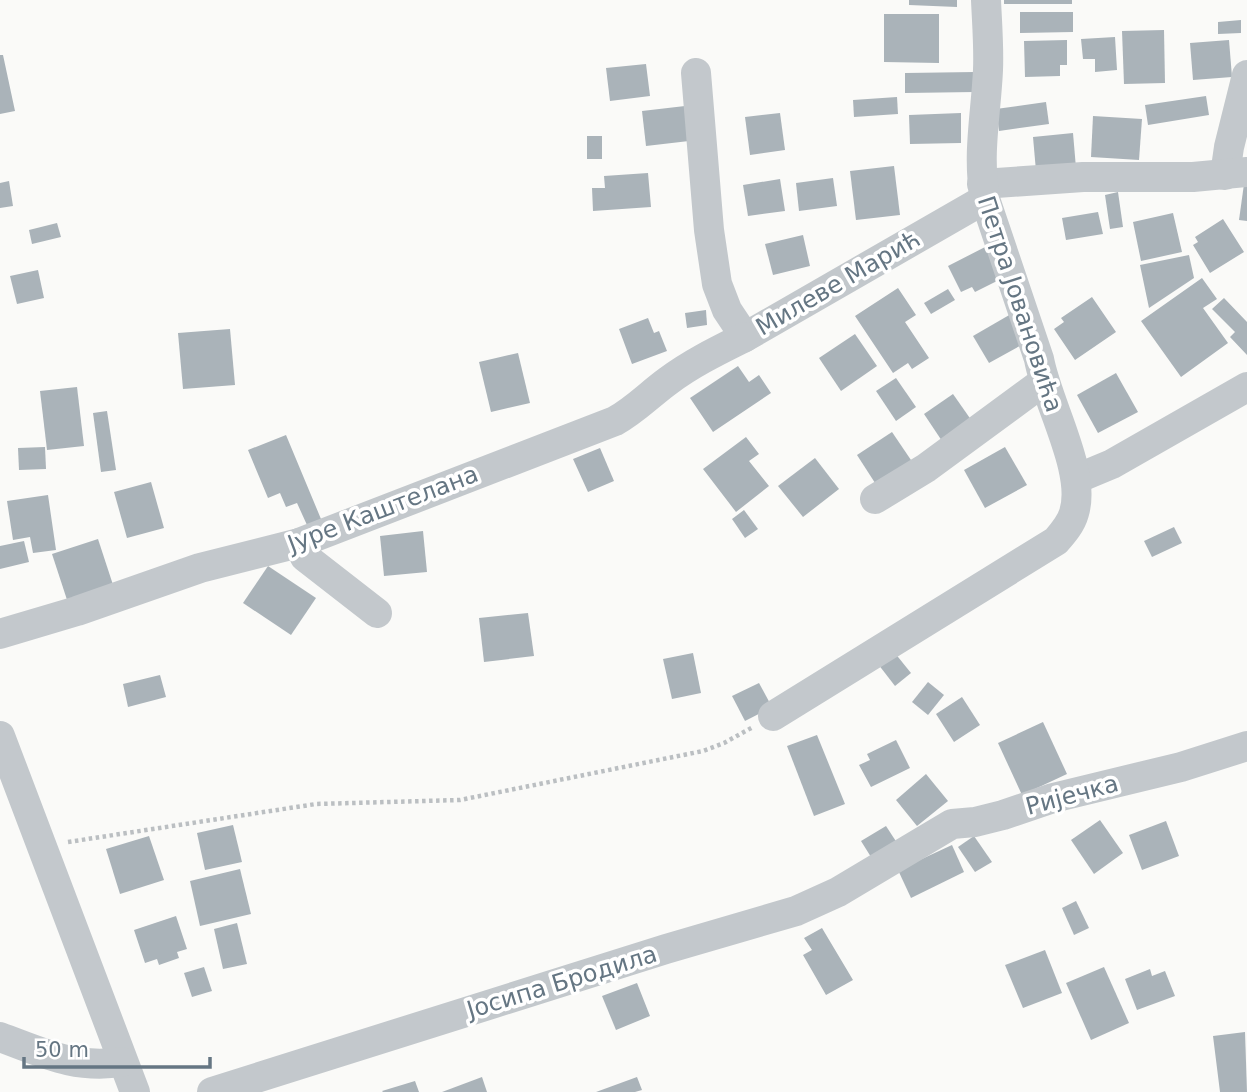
<svg xmlns="http://www.w3.org/2000/svg" width="1247" height="1092" font-family="'DejaVu Sans',sans-serif">
	<style>
		.building { fill: #aab3b9 }
		.lines { fill: none; stroke-linecap: round; stroke-linejoin: round }
		.path { stroke: #bbbfc2; stroke-width: 4.5; stroke-dasharray: 3.5 3.5; stroke-linecap: butt }
		.minor { stroke: #c3c8cc; stroke-width: 30 }
		.labels { text-anchor: middle; dominant-baseline: central; stroke-width: 7; stroke-linejoin: round; paint-order: stroke }
		.street-label { font-size: 24px; fill: #657683; stroke: #fff }
	</style>
	<rect width="100%" height="100%" fill="#fafaf8"/>
	<g class="building">
		<path d="M909,0H957V7L909,5Z"/>
		<rect x="1004" y="0" width="68" height="4"/>
		<path d="M1020,12H1073V32L1020,33Z"/>
		<path d="M884,14H939V63L884,62Z"/>
		<path d="M1241,20V33L1218,34V22Z"/>
		<path d="M1164,30L1165,83L1124,84L1122,31Z"/>
		<path d="M1115,37L1117,70L1095,72V59H1083L1081,39Z"/>
		<path d="M1067,40V65H1060V76L1025,77L1024,41Z"/>
		<path d="M1229,40L1232,77L1193,80L1190,43Z"/>
		<path d="M0,55H3L15,111L0,114Z"/>
		<path d="M646,64L650,96L610,101L606,68Z"/>
		<path d="M975,72V92L905,93V73Z"/>
		<path d="M1206,96L1209,115L1148,125L1145,105Z"/>
		<path d="M897,97L898,114L854,117L853,100Z"/>
		<path d="M1046,102L1049,124L999,131L996,109Z"/>
		<path d="M685,106L689,141L646,146L642,111Z"/>
		<path d="M780,113L785,150L750,155L745,117Z"/>
		<path d="M961,113V143L910,144L909,115Z"/>
		<path d="M1093,116L1142,119L1139,160L1091,157Z"/>
		<path d="M1073,133L1076,168L1036,171L1033,137Z"/>
		<rect x="587" y="136" width="15" height="23"/>
		<path d="M894,166L900,215L856,220L850,171Z"/>
		<path d="M648,173L651,207L593,211L592,188H605L604,176Z"/>
		<path d="M833,178L837,206L799,211L796,183Z"/>
		<path d="M780,179L785,211L748,216L743,185Z"/>
		<path d="M9,181L13,206L0,208V183Z"/>
		<path d="M1244,184H1247V221L1239,220Z"/>
		<path d="M1118,192L1123,227L1110,229L1105,195Z"/>
		<path d="M1098,212L1103,234L1066,240L1062,218Z"/>
		<path d="M1173,213L1182,252L1141,261L1133,222Z"/>
		<path d="M1223,219L1244,252L1210,273L1193,245L1198,242L1195,237Z"/>
		<path d="M57,223L61,237L32,244L29,230Z"/>
		<path d="M803,235L810,266L773,275L765,244Z"/>
		<path d="M989,245L1005,277L975,292L972,287L961,292L948,266Z"/>
		<path d="M1189,255L1194,278L1149,308L1140,265Z"/>
		<path d="M38,270L44,298L17,304L10,276Z"/>
		<path d="M1202,278L1217,299L1203,308L1228,343L1181,377L1141,321Z"/>
		<path d="M898,288L916,315L905,322L929,358L912,369L908,363L893,373L855,316Z"/>
		<path d="M948,289L955,300L931,314L924,303Z"/>
		<path d="M1092,297L1116,332L1075,360L1054,329L1064,322L1061,318Z"/>
		<path d="M1224,298L1247,322V355L1230,337L1235,332L1212,309Z"/>
		<path d="M706,310L707,325L687,328L685,313Z"/>
		<path d="M1011,314L1027,342L989,363L973,336Z"/>
		<path d="M648,318L654,333L659,331L667,351L632,364L619,329Z"/>
		<path d="M230,329L235,385L183,389L178,333Z"/>
		<path d="M855,334L877,366L841,391L819,358Z"/>
		<path d="M518,353L530,403L491,412L479,362Z"/>
		<path d="M738,366L749,382L759,375L771,393L713,432L690,398Z"/>
		<path d="M1116,373L1138,412L1098,433L1077,395Z"/>
		<path d="M896,378L916,407L896,421L876,391Z"/>
		<path d="M77,387L84,446L47,450L40,391Z"/>
		<path d="M953,394L974,424L944,444L924,414Z"/>
		<path d="M107,411L116,470L101,472L93,413Z"/>
		<path d="M892,432L913,463L877,486L857,455Z"/>
		<path d="M286,435L321,519L307,525L297,503L286,507L280,493L268,498L248,450Z"/>
		<path d="M746,437L759,454L749,461L769,486L736,512L703,469Z"/>
		<path d="M45,447L46,469L19,470L18,448Z"/>
		<path d="M1005,447L1027,485L985,508L964,470Z"/>
		<path d="M600,448L614,481L588,492L573,459Z"/>
		<path d="M815,458L839,489L803,517L778,486Z"/>
		<path d="M151,482L164,528L127,538L114,492Z"/>
		<path d="M48,495L56,550L33,553L30,537L13,540L7,501Z"/>
		<path d="M744,510L758,529L745,538L732,519Z"/>
		<path d="M1174,527L1182,543L1152,557L1144,541Z"/>
		<path d="M423,531L427,572L384,576L380,536Z"/>
		<path d="M98,539L116,594L70,609L52,554Z"/>
		<path d="M24,541L29,562L0,569V546Z"/>
		<path d="M268,566L316,598L291,635L243,603Z"/>
		<path d="M528,613L534,656L484,662L479,618Z"/>
		<path d="M894,652L911,673L895,686L878,664Z"/>
		<path d="M693,653L701,693L672,699L663,659Z"/>
		<path d="M160,675L166,697L128,707L123,684Z"/>
		<path d="M928,682L944,695L928,715L912,702Z"/>
		<path d="M759,683L772,707L745,721L732,696Z"/>
		<path d="M962,697L980,725L954,742L936,714Z"/>
		<path d="M1043,722L1067,774L1022,795L998,743Z"/>
		<path d="M817,735L845,804L814,816L787,746Z"/>
		<path d="M896,740L910,768L871,787L859,765L870,760L867,754Z"/>
		<path d="M926,774L948,801L917,826L896,800Z"/>
		<path d="M1100,820L1123,853L1094,874L1071,840Z"/>
		<path d="M1166,821L1179,856L1142,870L1129,835Z"/>
		<path d="M233,825L242,862L205,870L197,833Z"/>
		<path d="M886,826L901,849L876,865L861,841Z"/>
		<path d="M149,836L164,880L120,894L106,849Z"/>
		<path d="M974,836L992,862L975,872L958,847Z"/>
		<path d="M952,845L964,872L911,898L898,870Z"/>
		<path d="M240,869L251,914L200,926L190,881Z"/>
		<path d="M1076,901L1089,928L1074,935L1062,908Z"/>
		<path d="M176,916L187,949L177,952L179,958L159,965L157,959L145,963L134,930Z"/>
		<path d="M237,923L247,964L223,969L214,929Z"/>
		<path d="M822,928L853,980L826,995L803,955L812,950L804,938Z"/>
		<path d="M1045,950L1062,993L1023,1008L1005,965Z"/>
		<path d="M204,967L212,991L192,997L184,973Z"/>
		<path d="M1104,967L1129,1023L1091,1040L1066,983Z"/>
		<path d="M1150,969L1152,976L1165,971L1175,996L1137,1010L1125,979Z"/>
		<path d="M637,983L650,1016L616,1030L602,996Z"/>
		<path d="M1245,1032L1247,1092H1220L1213,1036Z"/>
		<path d="M482,1077L487,1092H442Z"/>
		<path d="M637,1077L642,1090L635,1092H596Z"/>
		<path d="M415,1081L419,1092H383L382,1091Z"/>
	</g>
	<g class="lines">
		<path class="path" d="M68,842L316,804L460,800L703,751L724,743L753,727"/>
		<g class="minor">
			<path d="M696,73L709,230L717,284L727,310L745,337L985,199"/>
			<path d="M1225,175L1229,147L1247,75"/>
			<path d="M982,184L1083,177H1193L1247,172"/>
			<path d="M1076,479L1112,464L1247,387"/>
			<path d="M875,499L926,468L1043,382"/>
			<path d="M299,543L305,557L377,613"/>
			<path d="M0,634L77,611L200,568L299,543L615,421C635,410 650,394 668,381C692,363 719,350 745,337"/>
			<path d="M773,716L1056,541C1063,533 1071,524 1074,513C1087,471 1047,404 1039,359L985,199C977,155 986,114 988,70C989,47 987,23 986,0"/>
			<path d="M0,736L135,1092"/>
			<path d="M0,1037C44,1053 74,1069 122,1062"/>
			<path d="M212,1092L666,949L796,911L838,892L952,824L975,822L1003,815L1053,798L1181,767L1247,746"/>
		</g>
	</g>
	<g class="labels">
		<g class="street-label">
			<text transform="translate(838 283) rotate(-30)">Милеве Марић</text>
			<text transform="translate(1020 304) rotate(72)">Петра Јовановића</text>
			<text transform="translate(383 509) rotate(-21)">Јуре Каштелана</text>
			<text transform="translate(1072 795) rotate(-15)">Ријечка</text>
			<text transform="translate(562 982) rotate(-17)">Јосипа Бродила</text>
		</g>
	</g>
	<path d="M24 1057v10h186v-10" fill="none" stroke="#657683" stroke-width="3.5"/>
	<text x="35" y="1057" font-size="21" fill="#657683" stroke="#ffffff" stroke-width="5" paint-order="stroke">50 m</text>
</svg>
